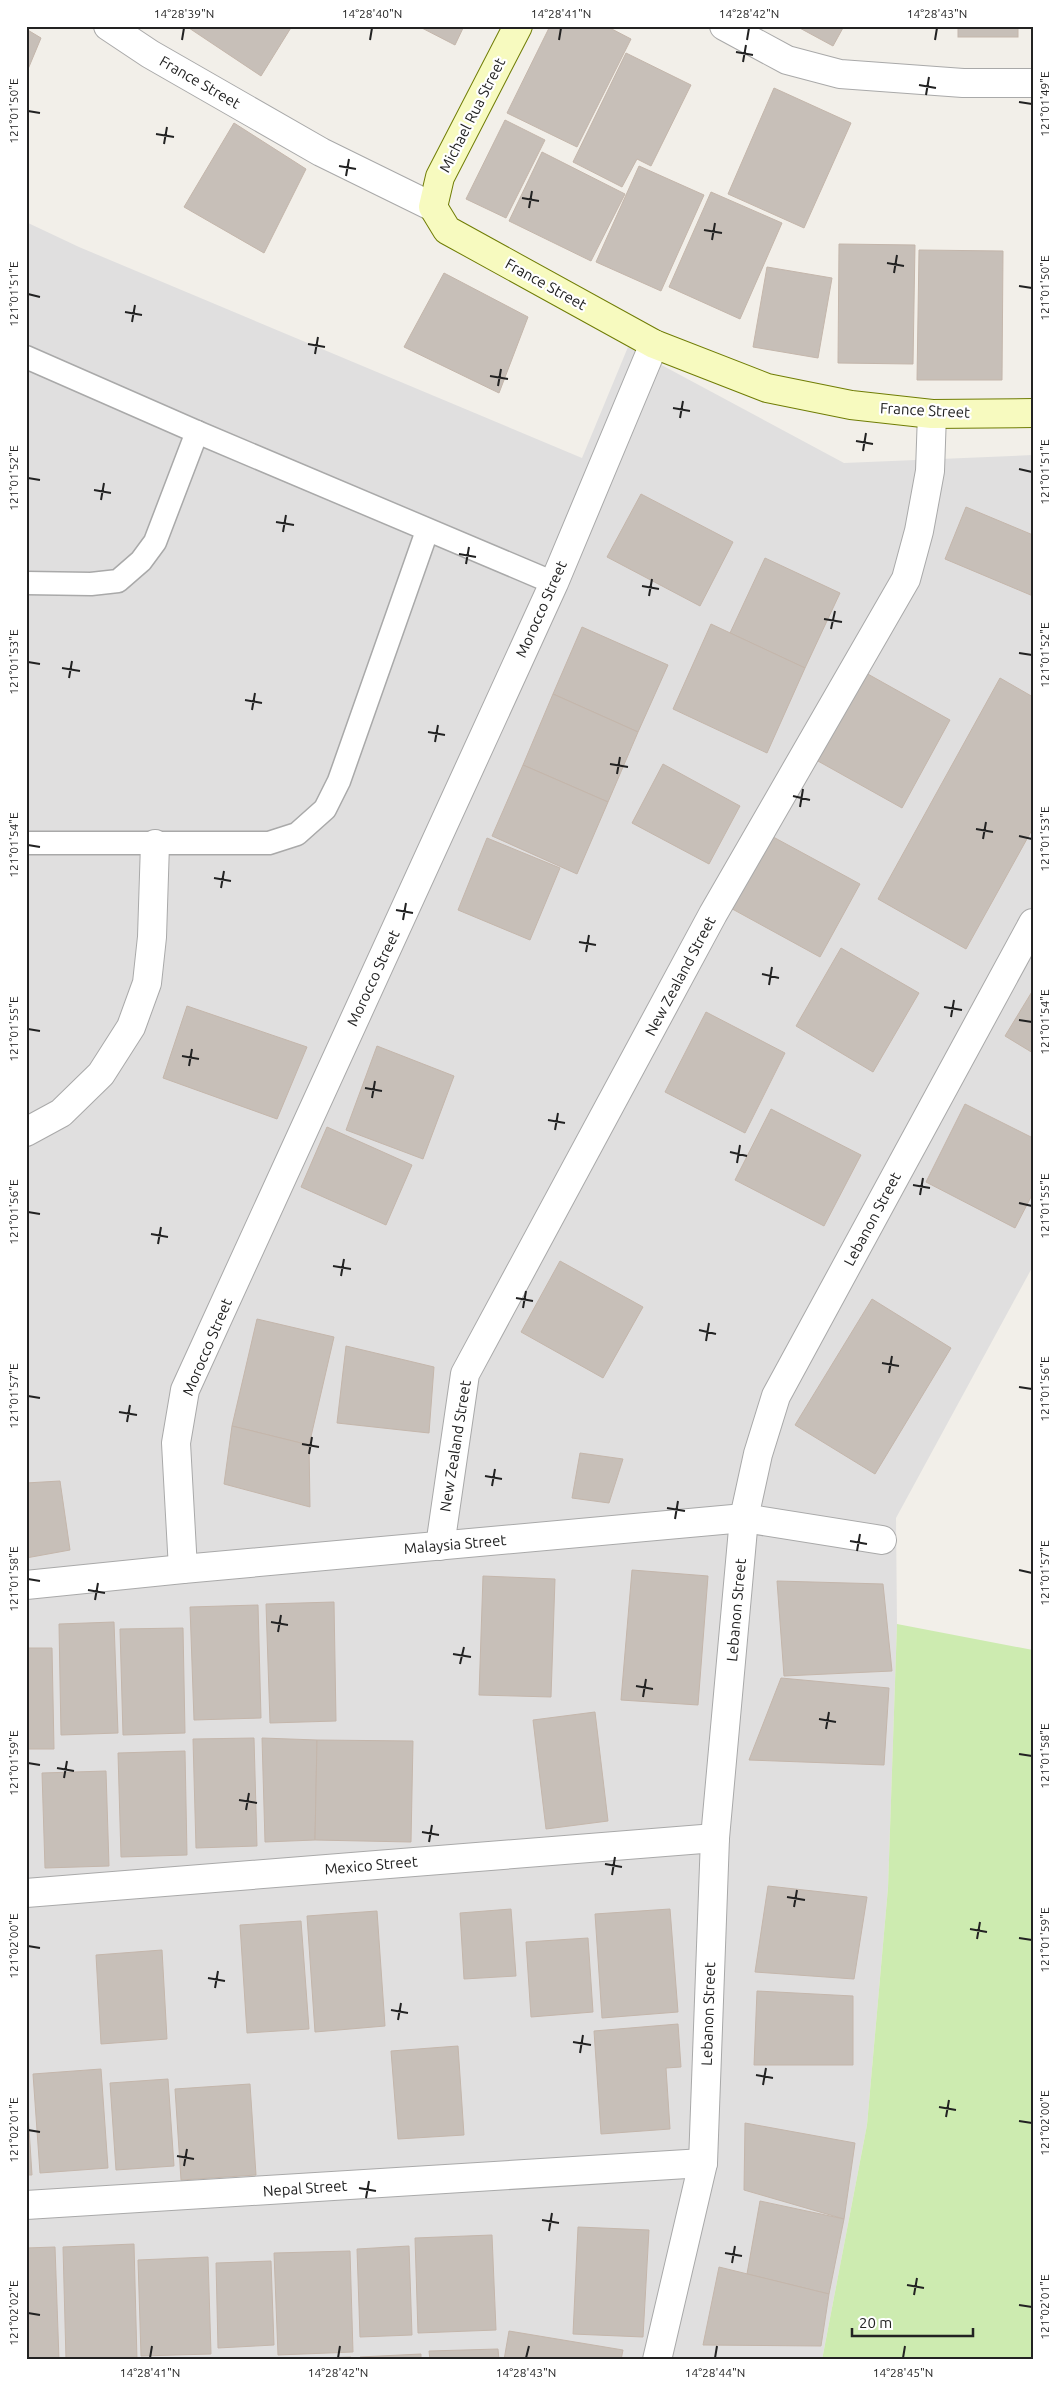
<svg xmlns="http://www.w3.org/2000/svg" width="1059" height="2386" font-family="Ubuntu,sans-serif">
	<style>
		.residential { fill: #e0dfdf }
		.grass { fill: #cdebb0 }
		.building { fill: #c7bfb8; stroke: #c4b6ab }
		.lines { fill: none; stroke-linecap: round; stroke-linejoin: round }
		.lane-casing { stroke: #a9a9a9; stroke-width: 25 }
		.street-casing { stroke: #a9a9a9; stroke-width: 30 }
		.secondary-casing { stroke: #707d05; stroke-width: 30 }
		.lane { stroke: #fff; stroke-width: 22 }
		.street { stroke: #fff; stroke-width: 28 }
		.secondary { stroke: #f7fabf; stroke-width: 28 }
		.ticks { fill: none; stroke: #222; stroke-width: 2 }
		.labels { text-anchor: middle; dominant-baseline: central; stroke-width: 4.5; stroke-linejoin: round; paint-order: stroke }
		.street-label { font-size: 15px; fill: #222; stroke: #fff }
		.neatline { fill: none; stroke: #222; stroke-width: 2 }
		.ticks-label { font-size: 12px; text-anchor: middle; fill: #222 }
	</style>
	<rect width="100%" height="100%" fill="#f2efe9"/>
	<path class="residential" d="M26,222L79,247L582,458L628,347L844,463L1033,455V1266L896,1518L897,1624L888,1888L867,2125L822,2360H26Z"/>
	<path class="grass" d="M897,1624L1033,1650V2360H822L867,2125L888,1888Z"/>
	<g class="building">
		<path d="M186,26H292L261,76Z"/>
		<path d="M418,26H464L455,45Z"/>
		<path d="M550,26H606L631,39L577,147L507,113Z"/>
		<path d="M796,26H844L833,46Z"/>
		<rect x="958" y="26" width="60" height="11"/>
		<path d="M26,29L41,38L26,74Z"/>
		<path d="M626,53L691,85L651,166L637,159L622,187L573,162Z"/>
		<path d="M774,88L851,123L804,228L728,194Z"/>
		<path d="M505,120L545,140L506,218L466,199Z"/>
		<path d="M234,123L306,169L264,253L184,207Z"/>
		<path d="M542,152L625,194L591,261L509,221Z"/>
		<path d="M639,166L704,195L661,291L596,262Z"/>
		<path d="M711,192L782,223L740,319L669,287Z"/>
		<path d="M839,244L915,245L913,364L838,363Z"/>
		<path d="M919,250L1003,251L1002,380H917Z"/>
		<path d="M767,267L832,278L818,358L753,347Z"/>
		<path d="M444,273L528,317L499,393L404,347Z"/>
		<path d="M641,494L733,542L700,606L607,557Z"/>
		<path d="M966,507L1033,535V596L945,559Z"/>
		<path d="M765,558L840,593L805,668L730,633Z"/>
		<path d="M711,624L805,668L767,753L673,709Z"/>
		<path d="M582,627L668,665L638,732L553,694Z"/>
		<path d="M857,668L950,720L902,808L809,756Z"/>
		<path d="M1000,678L1033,697V828L966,949L878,899Z"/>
		<path d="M553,694L638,732L608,802L523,765Z"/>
		<path d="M663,764L740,806L709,864L632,823Z"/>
		<path d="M523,765L608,802L577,874L492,836Z"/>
		<path d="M764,832L860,884L820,957L725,905Z"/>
		<path d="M487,838L560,868L530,940L458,910Z"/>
		<path d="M841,948L919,993L873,1072L796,1026Z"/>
		<path d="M1033,990V1053L1005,1036Z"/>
		<path d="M187,1006L307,1047L277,1119L163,1078Z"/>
		<path d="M706,1012L785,1053L745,1133L665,1092Z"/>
		<path d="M377,1046L454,1076L423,1159L346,1130Z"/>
		<path d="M965,1104L1033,1138V1193L1015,1228L926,1182Z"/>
		<path d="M771,1109L861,1155L824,1226L735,1180Z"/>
		<path d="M327,1127L412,1165L386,1225L301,1187Z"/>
		<path d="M560,1261L643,1307L603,1378L521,1332Z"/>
		<path d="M872,1299L951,1348L875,1474L795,1425Z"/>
		<path d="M257,1319L334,1337L309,1445L232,1426Z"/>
		<path d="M346,1346L434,1367L429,1433L337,1423Z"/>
		<path d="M232,1426L309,1445L310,1507L224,1484Z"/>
		<path d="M580,1453L623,1459L609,1503L572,1498Z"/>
		<path d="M60,1481L70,1550L26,1558V1483Z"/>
		<path d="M632,1570L708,1576L698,1705L621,1700Z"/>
		<path d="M483,1576L555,1579L551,1697L479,1695Z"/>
		<path d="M777,1581L883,1584L892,1671L784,1676Z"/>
		<path d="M334,1602L336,1721L270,1723L266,1604Z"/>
		<path d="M258,1605L261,1718L194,1720L190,1607Z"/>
		<path d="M114,1622L118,1733L61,1735L59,1624Z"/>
		<path d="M183,1628L185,1733L123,1735L120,1629Z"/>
		<path d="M26,1648H52L54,1749H26Z"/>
		<path d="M781,1678L889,1688L884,1765L749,1760Z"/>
		<path d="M595,1712L608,1821L546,1829L533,1720Z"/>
		<path d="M254,1738L257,1846L196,1848L193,1739Z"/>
		<path d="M262,1738L317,1740L315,1840L265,1842Z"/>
		<path d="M317,1740L413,1741L411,1842L315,1840Z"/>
		<path d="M185,1751L187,1855L121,1857L118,1753Z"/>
		<path d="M106,1771L109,1866L45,1868L42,1773Z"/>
		<path d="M768,1886L867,1897L854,1979L755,1972Z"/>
		<path d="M511,1909L516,1976L464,1979L460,1913Z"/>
		<path d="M670,1909L678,2012L602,2018L595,1914Z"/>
		<path d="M377,1911L385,2026L315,2032L307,1916Z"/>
		<path d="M301,1921L309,2029L247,2033L240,1925Z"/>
		<path d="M588,1938L593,2012L531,2017L526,1942Z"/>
		<path d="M162,1950L167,2039L101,2044L96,1955Z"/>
		<path d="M757,1991L853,1996V2065H754Z"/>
		<path d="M678,2024L681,2067L666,2068L670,2129L601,2134L594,2031Z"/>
		<path d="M458,2046L464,2135L398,2139L391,2051Z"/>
		<path d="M101,2069L108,2168L40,2173L33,2074Z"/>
		<path d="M168,2079L174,2166L116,2170L110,2083Z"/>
		<path d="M250,2084L256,2175L181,2180L175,2089Z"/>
		<path d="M27,2098L32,2175H26V2098Z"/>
		<path d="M745,2123L855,2143L844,2219L744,2190Z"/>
		<path d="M760,2201L844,2219L829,2294L747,2274Z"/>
		<path d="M578,2227L649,2230L643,2337L573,2334Z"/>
		<path d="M492,2235L496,2330L418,2333L415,2238Z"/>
		<path d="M134,2244L137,2360H66L63,2247Z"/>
		<path d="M409,2246L412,2335L360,2337L357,2249Z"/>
		<path d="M55,2247L59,2360H26V2248Z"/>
		<path d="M350,2251L353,2352L278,2355L274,2253Z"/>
		<path d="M208,2257L211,2354L141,2356L138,2260Z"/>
		<path d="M271,2261L274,2345L218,2348L216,2263Z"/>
		<path d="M719,2267L829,2294L821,2346L703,2345Z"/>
		<path d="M509,2331L623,2350L621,2360H504Z"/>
		<path d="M498,2349L499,2360H430L429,2351Z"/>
		<path d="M421,2354V2360H360V2357Z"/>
		<path d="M351,2357V2360H285V2359Z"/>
	</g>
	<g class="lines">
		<g class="lane-casing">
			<g id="lane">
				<path d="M26,357L197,432L554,583"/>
				<path d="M26,583L91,584L118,581L141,561L155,542L197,432"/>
				<path d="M26,843H269L297,834L325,809L339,781L427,531"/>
			</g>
		</g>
		<g class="street-casing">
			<g id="street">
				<path d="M108,26L150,54L321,152L433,207"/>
				<path d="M724,26L787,60L840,74L963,83H1033"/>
				<path d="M26,1132L61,1113L101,1074L131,1027L147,983L152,937L155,844"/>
				<path d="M440,1546L465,1374L713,914L906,579L919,531L930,471L932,414"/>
				<path d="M183,1569L176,1443L185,1390L554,583L654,344"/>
				<path d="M26,1585L183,1569L744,1518L882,1540"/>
				<path d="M26,1893L715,1838"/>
				<path d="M26,2205L703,2163"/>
				<path d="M657,2360L703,2163L715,1838L744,1518L758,1454L776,1396L1033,923"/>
			</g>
		</g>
		<g class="secondary-casing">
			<path id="secondary" d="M518,26L440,177L433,207L447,230L654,344L767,388L851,405L932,414L1033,413"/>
		</g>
		<use href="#lane" class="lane"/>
		<use href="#street" class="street"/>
		<use href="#secondary" class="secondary"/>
	</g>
	<path class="ticks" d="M182,40L184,28M370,40L372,28M559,40L561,28M747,40L749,28M935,40L937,28M736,52L753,55M743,62L746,45M919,85L936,88M926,95L929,77M1019,102L1032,104M28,111L40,113M156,134L174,137M164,144L167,127M339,166L356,169M346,176L349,159M522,198L539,201M529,208L532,191M704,230L722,233M712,240L715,223M887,263L904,266M894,273L897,255M1019,286L1032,288M28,294L40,297M125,312L142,315M132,322L135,305M308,344L325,347M315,354L318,337M490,376L508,379M498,386L501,369M673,408L690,411M680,418L683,401M856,441L873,444M863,451L866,433M1019,469L1032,472M28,478L40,480M94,490L111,493M101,500L104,483M276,522L294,525M283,532L286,515M459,554L476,557M466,564L469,547M642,586L659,589M649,596L652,579M824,619L842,622M831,629L835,611M1019,653L1032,655M28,662L40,664M62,668L80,671M69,678L72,661M245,700L262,703M252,710L255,693M428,732L445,735M435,742L438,725M610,764L628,767M617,774L620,757M793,796L810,800M800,807L803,789M976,829L993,832M1019,836L1032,839M983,839L986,822M28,845L40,847M214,878L231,881M221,888L224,871M396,910L413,913M403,920L406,903M579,942L596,945M586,952L589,935M762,974L779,978M769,985L772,967M944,1007L962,1010M951,1017L954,1000M1019,1020L1032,1022M28,1029L40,1031M182,1056L199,1059M189,1066L192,1049M365,1088L382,1091M372,1098L375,1081M548,1120L565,1123M555,1130L558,1113M730,1152L747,1156M737,1163L740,1145M913,1185L930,1188M920,1195L923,1178M1019,1203L1032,1206M28,1212L40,1214M151,1234L168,1237M158,1244L161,1227M333,1266L351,1269M341,1276L344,1259M516,1298L533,1301M523,1308L526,1291M699,1330L716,1334M706,1341L709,1323M882,1363L899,1366M889,1373L892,1356M1019,1387L1032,1389M28,1396L40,1398M119,1412L137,1415M127,1422L130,1405M302,1444L319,1447M309,1454L312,1437M485,1476L502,1479M492,1486L495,1469M667,1508L685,1511M675,1519L678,1501M850,1541L867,1544M857,1551L860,1534M1019,1570L1032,1573M28,1579L40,1581M88,1590L105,1593M95,1600L98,1583M271,1622L288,1625M278,1632L281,1615M453,1654L471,1657M460,1664L464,1647M636,1686L653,1689M643,1697L646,1679M819,1719L836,1722M826,1729L829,1712M1019,1754L1032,1756M28,1763L40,1765M57,1768L74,1771M64,1778L67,1761M239,1800L257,1803M246,1810L249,1793M422,1832L439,1835M429,1842L432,1825M605,1864L622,1867M612,1875L615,1857M787,1897L805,1900M794,1907L797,1890M970,1929L987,1932M1019,1938L1032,1940M977,1939L980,1922M28,1946L40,1948M208,1978L225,1981M215,1988L218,1971M391,2010L408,2013M398,2020L401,2003M573,2042L591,2045M580,2053L583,2035M756,2075L773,2078M763,2085L766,2068M939,2107L956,2110M946,2117L949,2100M1019,2121L1032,2123M28,2130L40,2132M177,2156L194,2159M184,2166L187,2149M359,2188L376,2191M366,2198L369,2181M542,2220L559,2223M549,2231L552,2213M725,2253L742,2256M732,2263L735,2246M907,2285L924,2288M914,2295L917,2278M1019,2305L1032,2307M28,2313L40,2315M150,2358L152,2346M338,2358L340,2346M526,2358L529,2346M715,2358L717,2346M903,2358L905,2346"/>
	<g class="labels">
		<g class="street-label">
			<text transform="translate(200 82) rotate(30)">France Street</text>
			<text transform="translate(472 115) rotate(-63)">Michael Rua Street</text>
			<text transform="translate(546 284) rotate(29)">France Street</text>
			<text transform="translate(925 410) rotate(3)">France Street</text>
			<text transform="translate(541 609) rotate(-66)">Morocco Street</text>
			<text transform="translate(680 976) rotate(-62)">New Zealand Street</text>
			<text transform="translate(373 978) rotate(-65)">Morocco Street</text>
			<text transform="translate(872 1219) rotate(-62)">Lebanon Street</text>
			<text transform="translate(207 1347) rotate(-67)">Morocco Street</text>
			<text transform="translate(455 1446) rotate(-81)">New Zealand Street</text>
			<text transform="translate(455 1544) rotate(-5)">Malaysia Street</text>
			<text transform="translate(736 1610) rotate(-85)">Lebanon Street</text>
			<text transform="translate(371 1865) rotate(-5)">Mexico Street</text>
			<text transform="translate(708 2014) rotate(-88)">Lebanon Street</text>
			<text transform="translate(305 2188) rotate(-4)">Nepal Street</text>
		</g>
	</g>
	<rect width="1059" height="2386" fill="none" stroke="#ffffff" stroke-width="55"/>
	<path d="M852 2328v8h121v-8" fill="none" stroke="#222222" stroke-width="2.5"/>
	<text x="859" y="2328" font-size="15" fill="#222222" stroke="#ffffff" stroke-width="4" paint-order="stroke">20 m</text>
	<rect x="28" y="28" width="1004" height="2330" class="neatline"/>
	<g class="ticks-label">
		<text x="184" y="18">14°28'39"N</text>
		<text x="372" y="18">14°28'40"N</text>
		<text x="561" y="18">14°28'41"N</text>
		<text x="749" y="18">14°28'42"N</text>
		<text x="937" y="18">14°28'43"N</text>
		<text transform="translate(1045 104) rotate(-90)" y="4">121°01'49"E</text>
		<text transform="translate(14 111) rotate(-90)" y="4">121°01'50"E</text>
		<text transform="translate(1045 288) rotate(-90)" y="4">121°01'50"E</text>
		<text transform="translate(14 294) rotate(-90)" y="4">121°01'51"E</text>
		<text transform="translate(1045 472) rotate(-90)" y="4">121°01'51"E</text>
		<text transform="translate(14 478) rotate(-90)" y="4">121°01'52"E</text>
		<text transform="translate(1045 655) rotate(-90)" y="4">121°01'52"E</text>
		<text transform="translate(14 662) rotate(-90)" y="4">121°01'53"E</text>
		<text transform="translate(1045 839) rotate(-90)" y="4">121°01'53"E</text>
		<text transform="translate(14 845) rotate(-90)" y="4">121°01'54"E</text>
		<text transform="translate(1045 1022) rotate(-90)" y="4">121°01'54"E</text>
		<text transform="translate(14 1029) rotate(-90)" y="4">121°01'55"E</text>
		<text transform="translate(1045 1206) rotate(-90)" y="4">121°01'55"E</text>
		<text transform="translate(14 1212) rotate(-90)" y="4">121°01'56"E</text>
		<text transform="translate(1045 1389) rotate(-90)" y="4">121°01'56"E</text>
		<text transform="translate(14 1396) rotate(-90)" y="4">121°01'57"E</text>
		<text transform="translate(1045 1573) rotate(-90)" y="4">121°01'57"E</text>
		<text transform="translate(14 1579) rotate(-90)" y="4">121°01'58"E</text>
		<text transform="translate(1045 1756) rotate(-90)" y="4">121°01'58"E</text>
		<text transform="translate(14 1763) rotate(-90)" y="4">121°01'59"E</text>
		<text transform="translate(1045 1940) rotate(-90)" y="4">121°01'59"E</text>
		<text transform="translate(14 1946) rotate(-90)" y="4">121°02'00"E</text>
		<text transform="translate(1045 2123) rotate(-90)" y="4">121°02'00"E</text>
		<text transform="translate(14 2130) rotate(-90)" y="4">121°02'01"E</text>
		<text transform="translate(1045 2307) rotate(-90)" y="4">121°02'01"E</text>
		<text transform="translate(14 2313) rotate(-90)" y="4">121°02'02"E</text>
		<text x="150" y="2377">14°28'41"N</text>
		<text x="338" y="2377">14°28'42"N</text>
		<text x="526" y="2377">14°28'43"N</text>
		<text x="715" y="2377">14°28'44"N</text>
		<text x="903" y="2377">14°28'45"N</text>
	</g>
</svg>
